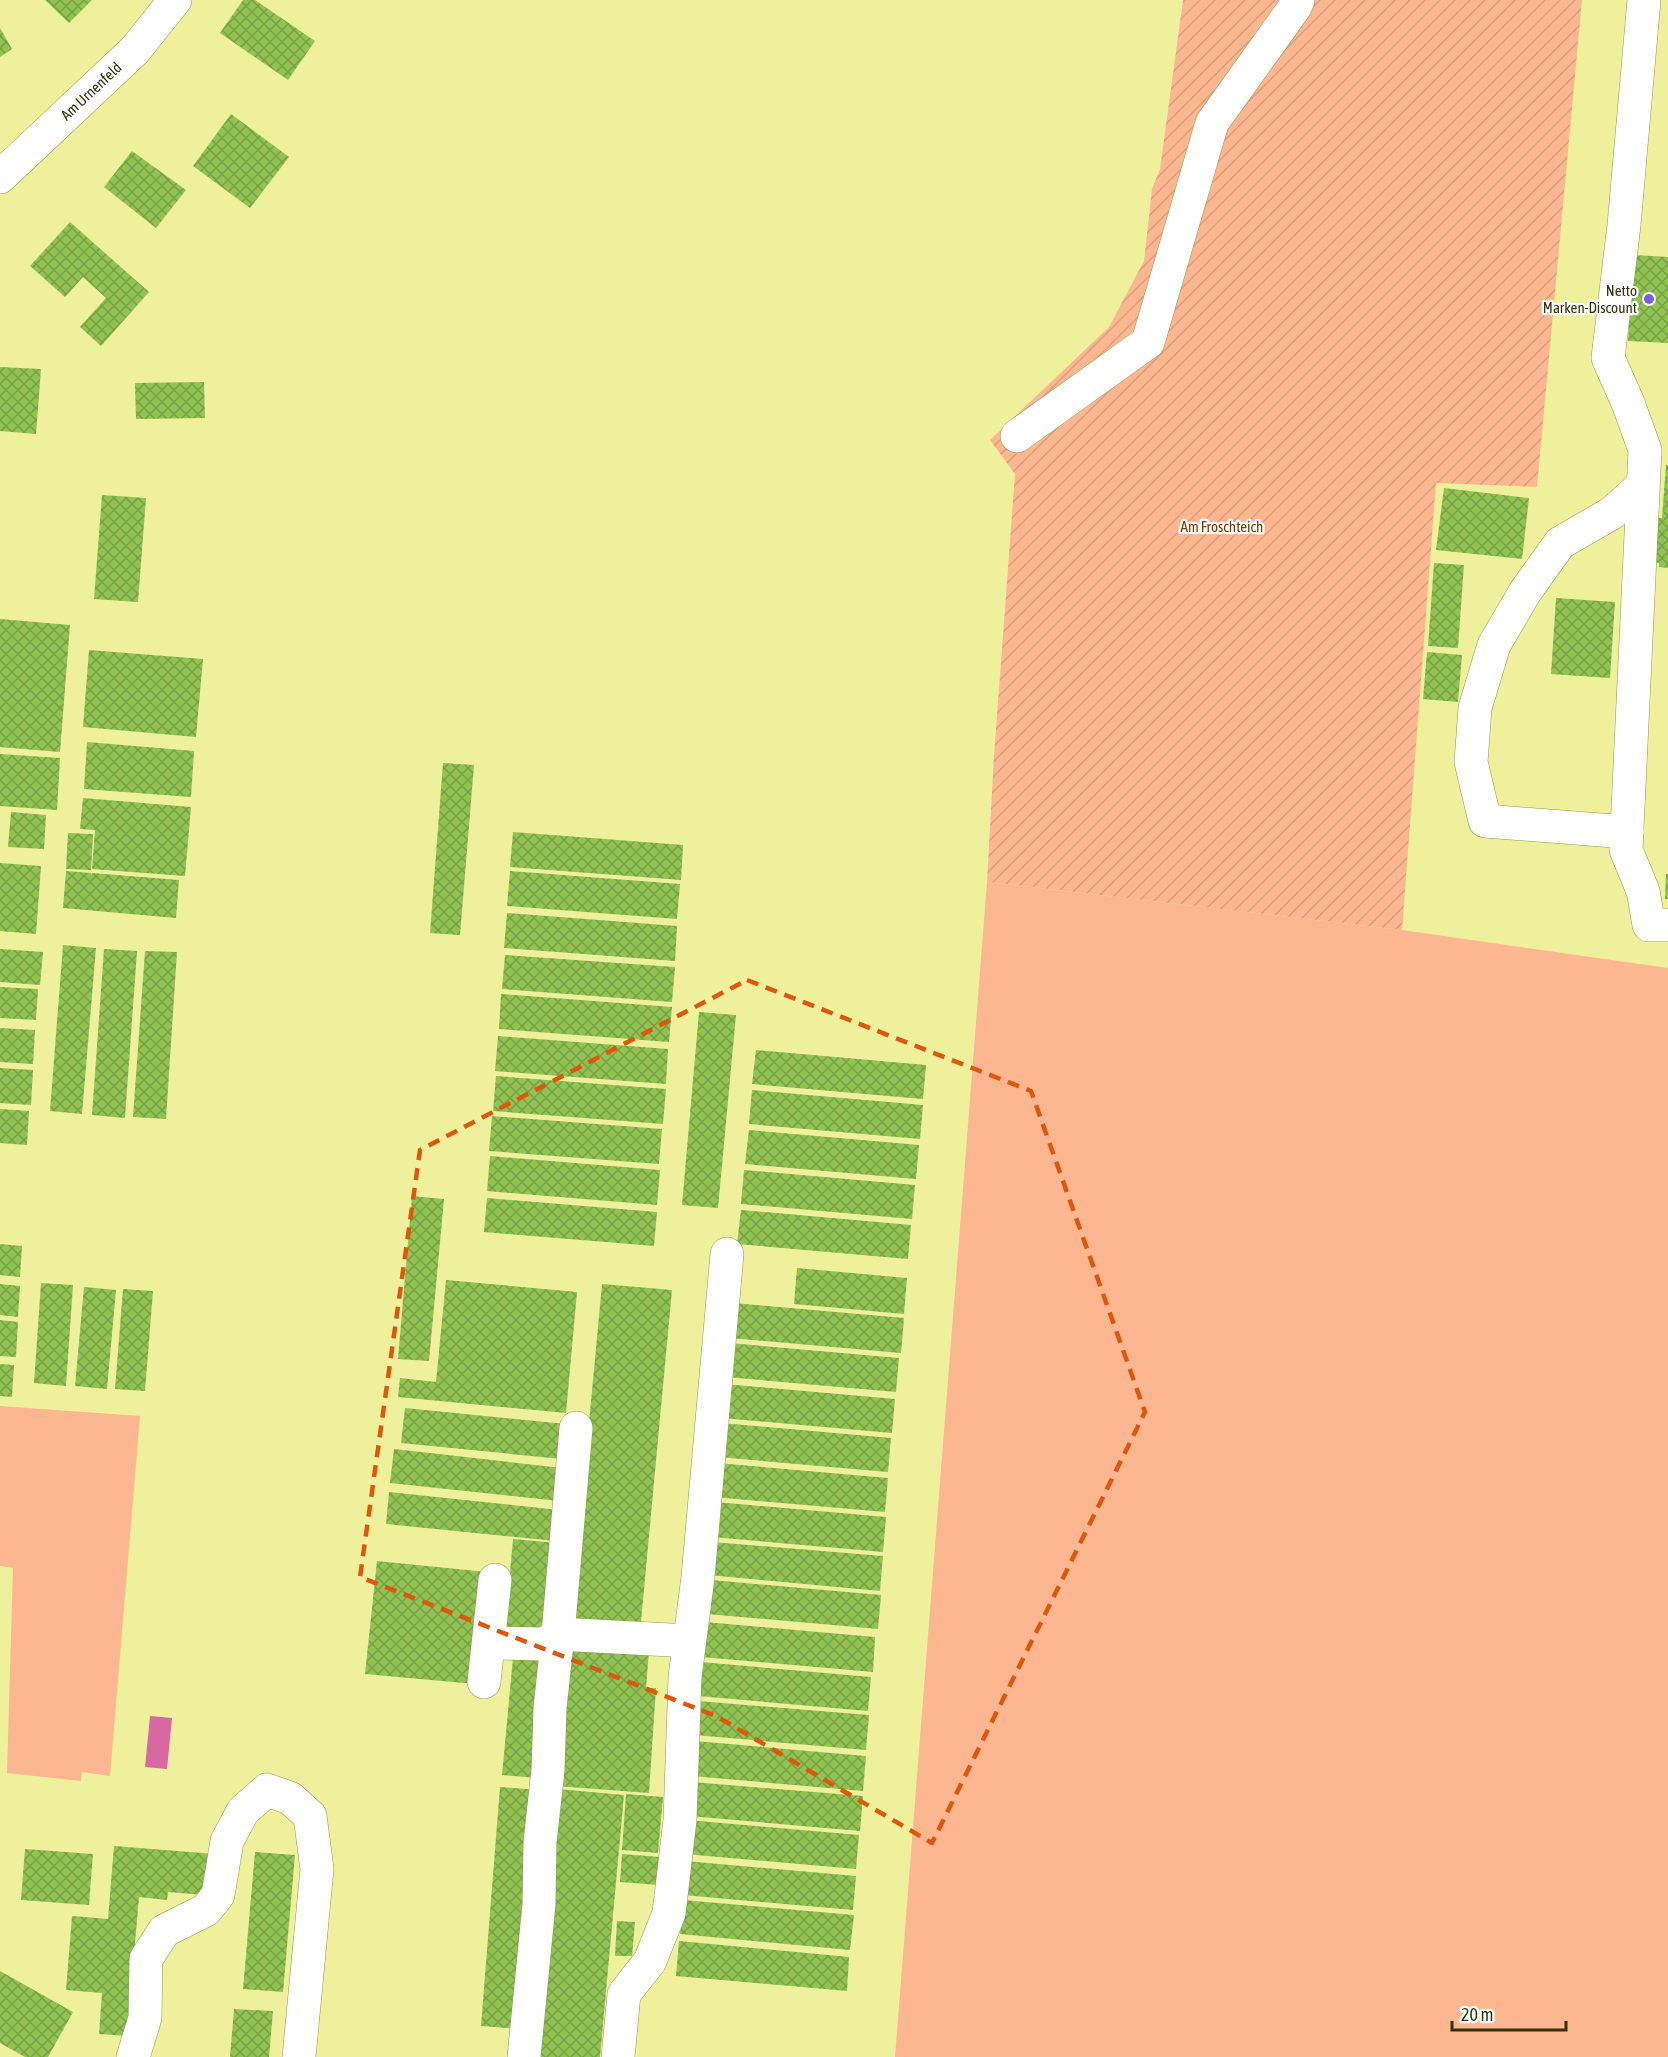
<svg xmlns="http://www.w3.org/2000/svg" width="1668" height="2057" font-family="'Asap Condensed',sans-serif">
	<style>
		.grass { fill: #fdb790 }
		.garden { fill: url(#garden-furrows) }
		.water { fill: #d768a2 }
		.building { fill: url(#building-cross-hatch) }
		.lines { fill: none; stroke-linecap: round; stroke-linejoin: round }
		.minor-casing { stroke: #989947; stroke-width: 34 }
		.minor { stroke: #fff; stroke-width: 33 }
		.marked { fill: none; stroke: #df570c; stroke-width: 4.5; stroke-dasharray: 12 8; stroke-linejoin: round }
		.poi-dot { fill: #795ed9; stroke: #fff; stroke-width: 2 }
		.labels { text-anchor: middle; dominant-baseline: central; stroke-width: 4.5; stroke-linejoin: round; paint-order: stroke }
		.street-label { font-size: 15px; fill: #32320f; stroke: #fff }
		.poi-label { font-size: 15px; fill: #32320f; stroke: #fff; text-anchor: end }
		.park-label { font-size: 15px; fill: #7e3a07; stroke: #fff }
	</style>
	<defs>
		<pattern id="garden-furrows" width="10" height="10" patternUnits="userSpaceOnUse" patternTransform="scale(1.5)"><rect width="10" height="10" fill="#fdb790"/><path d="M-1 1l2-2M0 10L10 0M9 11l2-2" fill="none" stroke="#d99e7b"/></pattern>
		<pattern id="building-cross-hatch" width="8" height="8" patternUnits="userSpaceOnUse" patternTransform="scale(1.5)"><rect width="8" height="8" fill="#91c353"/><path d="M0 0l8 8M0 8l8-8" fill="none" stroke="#779f43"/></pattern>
	</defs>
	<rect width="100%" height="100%" fill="#eef09c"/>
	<g class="grass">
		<path d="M987,882L1402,930L1668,968V2057H895Z"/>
		<path d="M0,1406L140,1416L110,1776L82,1772L81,1781L7,1773L13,1568L0,1566Z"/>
	</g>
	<path class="garden" d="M1183,0H1582L1537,487L1436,483L1402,930L987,882L994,756L1015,474L990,440L1109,327L1144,261L1152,189L1160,169Z"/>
	<path class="water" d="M150,1716L172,1718L167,1769L145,1767Z"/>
	<g class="building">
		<path d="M45,0H92L69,23Z"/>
		<path d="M243,0H255L315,41L288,80L220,33Z"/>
		<path d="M0,28L12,49L0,57Z"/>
		<path d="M231,114L289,157L250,208L193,166Z"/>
		<path d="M132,151L186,190L156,228L104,187Z"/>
		<path d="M70,222L149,292L101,346L80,327L106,298L83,277L65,297L30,266Z"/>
		<path d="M1634,255L1668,257V343L1628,341Z"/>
		<path d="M0,367L41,369L36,434L0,431Z"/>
		<path d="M204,382L205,418L136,419L135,383Z"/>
		<path d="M1666,465H1668V568L1659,567V563L1646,561L1650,517L1662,518Z"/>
		<path d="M1444,488L1529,498L1522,559L1436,550Z"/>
		<path d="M102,495L146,498L138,602L94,599Z"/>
		<path d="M1434,563L1464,565L1458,648L1428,646Z"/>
		<path d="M1556,598L1615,602L1610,678L1551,674Z"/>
		<path d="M0,619L70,625L60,752L0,747Z"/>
		<path d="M89,650L203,659L196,737L83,727Z"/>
		<path d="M1427,652L1462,655L1458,702L1423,699Z"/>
		<path d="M87,742L194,751L191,797L84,789Z"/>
		<path d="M0,754L60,758L57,810L0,806Z"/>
		<path d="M443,763L474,765L460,935L430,933Z"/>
		<path d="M83,798L191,807L185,876L92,869L95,830L80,829Z"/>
		<path d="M11,812L46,815L44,849L8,847Z"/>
		<path d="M513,832L683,845L681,880L510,867Z"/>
		<path d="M68,833L93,834L91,870L66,869Z"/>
		<path d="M0,863L41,866L36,934L0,931Z"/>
		<path d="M66,871L91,873V875L92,873L179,880L176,918L63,908Z"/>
		<path d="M510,871L680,884L677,919L507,906Z"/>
		<path d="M1666,874H1668V899H1665Z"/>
		<path d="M507,913L677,926L675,961L504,948Z"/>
		<path d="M63,945L96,948L82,1114L50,1111Z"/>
		<path d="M0,949L43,952L40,985L0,982Z"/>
		<path d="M104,949L137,951L125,1118L92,1115Z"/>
		<path d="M145,951L177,952L166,1119L133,1117Z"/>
		<path d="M505,955L675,967L672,1002L502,989Z"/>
		<path d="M0,987L38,989L36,1020L0,1018Z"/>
		<path d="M501,994L672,1007L669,1042L499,1029Z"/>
		<path d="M699,1012L736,1015L718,1208L682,1205Z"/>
		<path d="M0,1028L35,1030L33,1064L0,1062Z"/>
		<path d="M498,1036L668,1049L666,1084L495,1071Z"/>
		<path d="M756,1050L926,1065L923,1099L752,1084Z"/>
		<path d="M0,1068L33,1070L31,1105L0,1103Z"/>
		<path d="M496,1076L666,1089L663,1124L493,1111Z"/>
		<path d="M752,1090L923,1105L920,1139L749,1124Z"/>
		<path d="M0,1109L29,1111L27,1145L0,1143Z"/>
		<path d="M492,1116L662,1129L659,1164L489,1151Z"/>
		<path d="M749,1130L919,1145L916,1179L745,1164Z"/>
		<path d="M490,1156L660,1170L657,1205L487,1191Z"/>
		<path d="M744,1170L915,1185L912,1219L741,1204Z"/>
		<path d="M412,1196L444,1199L429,1361L398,1359Z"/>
		<path d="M487,1198L657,1212L654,1246L484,1232Z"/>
		<path d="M741,1210L911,1225L908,1259L737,1244Z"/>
		<path d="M0,1244L22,1246L20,1277L0,1275Z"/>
		<path d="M797,1268L907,1278L904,1314L794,1304Z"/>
		<path d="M446,1280L577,1292L566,1413L398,1397L400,1378L436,1382Z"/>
		<path d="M41,1283L73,1285L66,1386L34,1383Z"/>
		<path d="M0,1284L20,1286L18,1317L0,1315Z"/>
		<path d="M602,1284L672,1290L640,1632L570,1626Z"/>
		<path d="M84,1287L116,1290L107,1389L75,1386Z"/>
		<path d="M123,1289L153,1291L145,1391L115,1389Z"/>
		<path d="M734,1303L904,1318L901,1353L730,1338Z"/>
		<path d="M0,1320L18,1322L16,1357L0,1356Z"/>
		<path d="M729,1343L899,1358L896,1392L726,1377Z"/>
		<path d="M0,1364L14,1365L12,1397L0,1396Z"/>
		<path d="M725,1384L895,1399L892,1433L722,1418Z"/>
		<path d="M405,1408L566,1424L562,1459L401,1443Z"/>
		<path d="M721,1423L891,1438L888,1472L718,1457Z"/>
		<path d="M394,1449L562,1468L559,1501L390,1483Z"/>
		<path d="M717,1463L888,1478L885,1512L714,1497Z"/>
		<path d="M389,1492L559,1510L556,1541L386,1524Z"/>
		<path d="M715,1502L886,1517L883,1552L712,1537Z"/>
		<path d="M513,1539L557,1543L549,1632L505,1628Z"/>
		<path d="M712,1542L883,1556L880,1591L709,1575Z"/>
		<path d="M377,1561L487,1572L475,1684L365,1674Z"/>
		<path d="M711,1580L881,1595L878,1629L707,1614Z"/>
		<path d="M705,1622L875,1637L873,1672L702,1657Z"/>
		<path d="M567,1645L649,1651L646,1688H656L649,1793L556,1786Z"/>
		<path d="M513,1658L548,1662L537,1778L502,1775Z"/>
		<path d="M701,1662L871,1677L868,1711L698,1696Z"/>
		<path d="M698,1701L869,1715L866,1750L695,1735Z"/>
		<path d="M695,1741L866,1756L863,1791L692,1776Z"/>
		<path d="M692,1782L863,1796L860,1831L689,1816Z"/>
		<path d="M500,1787L539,1790L519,2029L481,2026Z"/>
		<path d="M558,1789L624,1795L600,2057H533Z"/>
		<path d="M626,1794L663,1797L658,1853L622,1850Z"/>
		<path d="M688,1820L859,1835L856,1869L685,1854Z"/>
		<path d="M114,1846L215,1854L204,1895L168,1892L167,1900L139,1897L127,2036L99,2034L102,1993L66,1990L72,1916L108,1919Z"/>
		<path d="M25,1849L93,1854L89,1905L21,1900Z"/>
		<path d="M255,1852L295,1855L283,1992L243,1989Z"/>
		<path d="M622,1854L660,1857L658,1885L620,1882Z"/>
		<path d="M685,1861L856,1876L853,1910L683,1895Z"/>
		<path d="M683,1900L854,1915L850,1950L680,1934Z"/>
		<path d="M617,1921L635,1922L632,1956H615Z"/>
		<path d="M679,1941L849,1957L847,1991L676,1976Z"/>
		<path d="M0,1971L73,2012L48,2057H25L0,2043Z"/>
		<path d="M234,2009L273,2011L269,2057H230Z"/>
	</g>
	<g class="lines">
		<g class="minor-casing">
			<g id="minor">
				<path d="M1644,0L1624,225L1608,358L1628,403L1645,450L1626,850L1643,891L1649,925H1668"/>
				<path d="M0,177L135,50L175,0"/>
				<path d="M1017,436L1148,342L1212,123L1295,7L1298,0"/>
				<path d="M1627,832L1485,821L1471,762L1475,708L1494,645L1525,592L1560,543L1612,513L1643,485"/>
				<path d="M490,1643L545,1644L558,1634L576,1428"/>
				<path d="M484,1682L495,1580"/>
				<path d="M133,2057L145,2018L146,1959L164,1931L206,1910L218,1895L227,1841L243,1811L267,1790L290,1798L310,1816L317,1869L299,2057"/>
				<path d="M524,2057L539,1904L540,1842L548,1770L550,1708L558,1634L689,1641"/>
				<path d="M618,2057L624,1994L650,1961L669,1913L680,1820L685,1677L698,1577L727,1254"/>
			</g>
		</g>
		<use href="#minor" class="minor"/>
	</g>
	<path class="marked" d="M747,980L1031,1091L1145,1412L932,1843L716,1716L360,1577L420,1150Z"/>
	<circle class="poi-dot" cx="1649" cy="299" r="6"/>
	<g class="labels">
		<g class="street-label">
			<text transform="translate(91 91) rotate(-43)">Am Urnenfeld</text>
		</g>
		<g class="poi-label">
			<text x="1637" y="290">Netto<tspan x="1637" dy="17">Marken-Discount</tspan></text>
		</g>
		<g class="park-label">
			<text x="1222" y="526">Am Froschteich</text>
		</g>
	</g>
	<path d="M1452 2021v9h114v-9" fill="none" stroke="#32320f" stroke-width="3"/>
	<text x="1461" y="2021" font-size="18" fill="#32320f" stroke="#ffffff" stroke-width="4.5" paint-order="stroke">20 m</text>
</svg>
